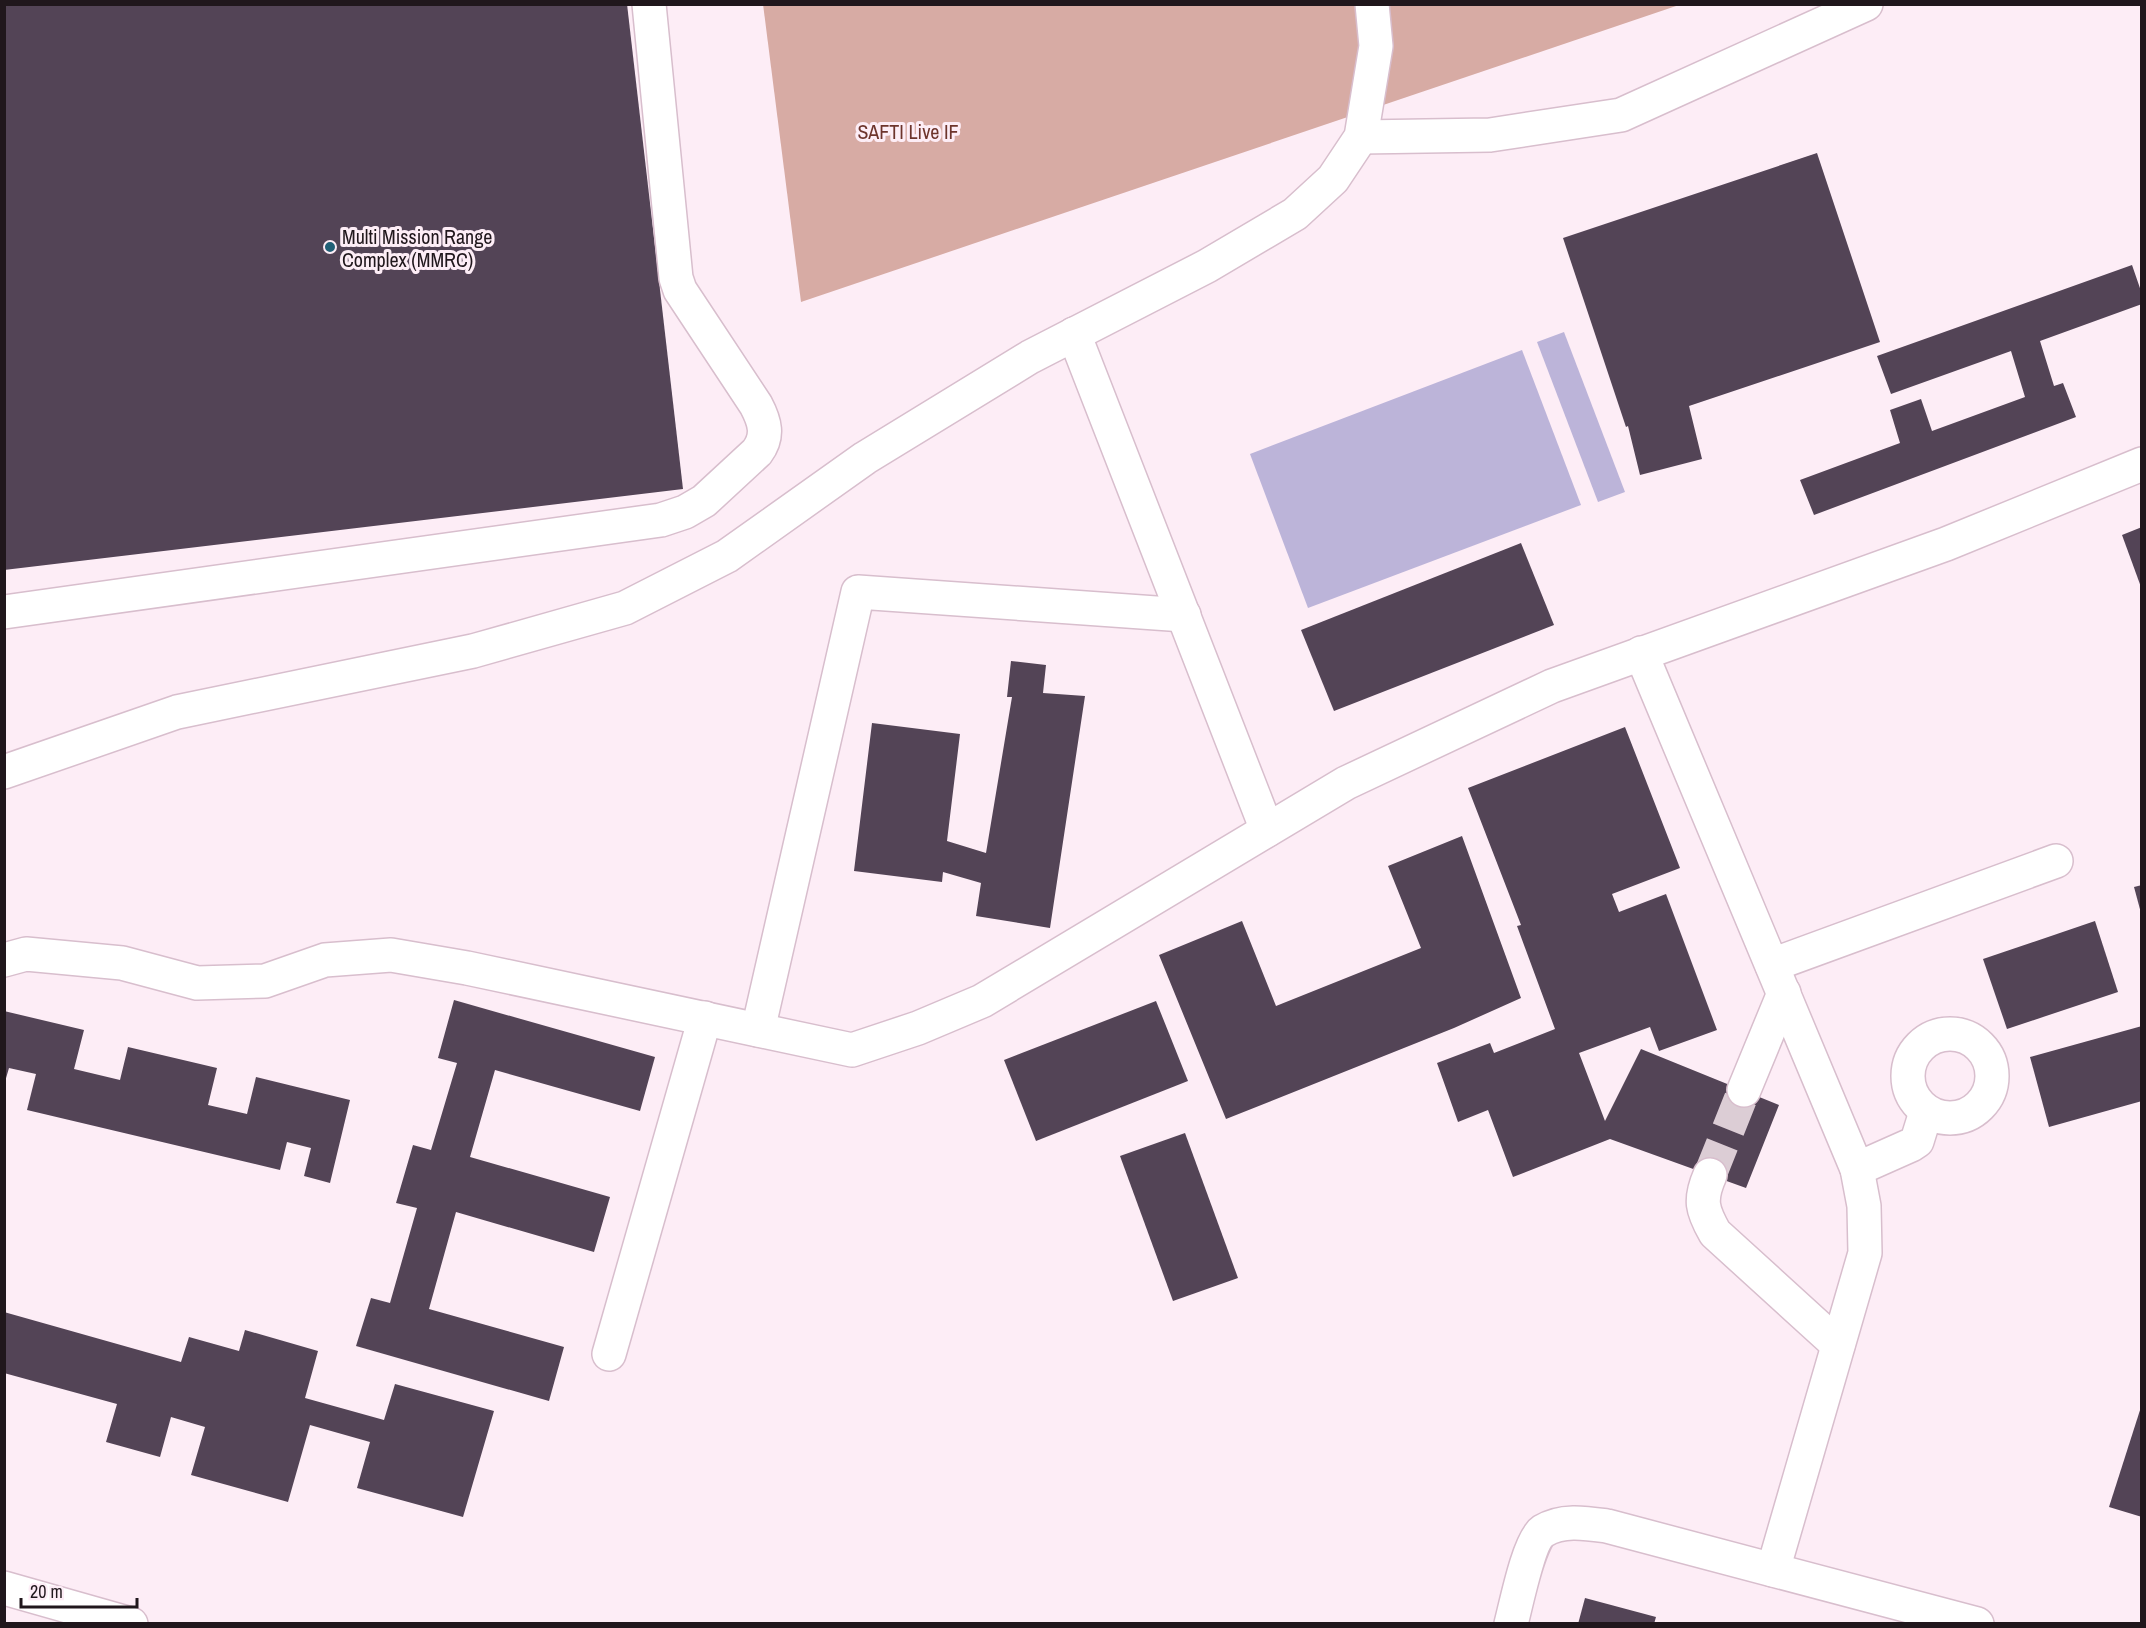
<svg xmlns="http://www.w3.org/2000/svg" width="2146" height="1628" font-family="'Archivo Narrow',sans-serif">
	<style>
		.forest { fill: #d7aba4 }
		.water { fill: #bcb4d9 }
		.building { fill: #534456 }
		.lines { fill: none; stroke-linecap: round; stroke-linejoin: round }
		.minor-tunnel { stroke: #dccdd5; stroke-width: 33; stroke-dasharray: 33 16; stroke-linecap: butt }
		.minor-casing { stroke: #d8becd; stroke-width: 36 }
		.minor { stroke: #fff; stroke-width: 33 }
		.poi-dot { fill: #216076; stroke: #fdedf6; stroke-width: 2 }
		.labels { text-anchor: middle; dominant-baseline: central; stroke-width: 6; stroke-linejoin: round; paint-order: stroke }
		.park-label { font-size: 20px; fill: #6d342c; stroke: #fdedf6 }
		.poi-label { font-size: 20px; fill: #20171c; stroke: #fdedf6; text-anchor: start }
	</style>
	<rect width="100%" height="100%" fill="#fdedf6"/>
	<path class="forest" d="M763,4L1679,5L801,302Z"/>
	<g class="water">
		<path d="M1564,332L1625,492L1598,502L1537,342Z"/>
		<path d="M1522,350L1581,505L1308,608L1250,454Z"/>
	</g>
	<g class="building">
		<path d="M4,4H627L683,489L4,570Z"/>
		<path d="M1817,153L1880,342L1689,406L1702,459L1640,475L1628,426L1626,427L1563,238Z"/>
		<path d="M2132,265L2142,294V304L2040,341L2054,386L2063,383L2076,417L1814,515L1800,480L1900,443L1890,410L1921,399L1932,431L2025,397L2011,351L1891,394L1877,356Z"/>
		<path d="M2142,527V587H2141L2122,535Z"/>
		<path d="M1521,543L1554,625L1334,711L1301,630Z"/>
		<path d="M1011,661L1046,665L1043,693L1085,696L1050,928L976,916L981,883L943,872L942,882L854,871L872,723L960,734L947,841L986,853L1012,697H1007Z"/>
		<path d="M1625,727L1680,868L1612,894L1619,912L1666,894L1717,1030L1659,1051L1650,1027L1579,1053L1605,1121L1641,1049L1779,1105L1746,1188L1610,1139L1513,1177L1488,1110L1458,1122L1437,1063L1490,1043L1494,1053L1555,1029L1517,926L1521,925L1468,788Z"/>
		<path d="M1462,836L1521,998L1454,1028L1226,1119L1159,955L1242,921L1276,1006L1421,948L1388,866Z"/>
		<path d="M2142,885V913H2141L2134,887Z"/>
		<path d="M2095,921L2118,992L2007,1029L1983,959Z"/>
		<path d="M454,1000L655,1057L640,1111L495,1070L470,1157L610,1197L594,1252L456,1212L429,1309L564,1347L549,1401L356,1346L371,1298L390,1303L417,1208L396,1203L413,1145L431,1150L457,1063L438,1058Z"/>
		<path d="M1156,1001L1188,1081L1036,1141L1004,1060Z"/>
		<path d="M4,1011L84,1030L74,1069L120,1080L128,1047L217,1068L208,1105L247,1114L256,1077L350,1100L330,1183L304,1176L311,1148L287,1142L280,1170L27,1110L36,1074L9,1068L4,1085Z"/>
		<path d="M2142,1026V1101L2049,1127L2030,1057Z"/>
		<path d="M1185,1133L1238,1278L1173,1301L1120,1156Z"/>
		<path d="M4,1312L181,1362L189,1337L239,1351L245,1330L318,1351L305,1398L384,1420L395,1384L494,1411L463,1517L357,1488L370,1442L310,1425L288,1502L191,1475L205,1427L171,1417L160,1457L106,1442L117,1404L4,1373Z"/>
		<path d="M2141,1407H2142V1517L2109,1507Z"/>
		<path d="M1585,1598L1656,1617L1654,1624H1578Z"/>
	</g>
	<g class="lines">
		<path class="minor-tunnel" d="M1710,1175L1744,1090"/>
		<g class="minor-casing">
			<g id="minor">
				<path d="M1361,137L1490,135L1621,115L1866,4"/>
				<path d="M1074,334L1267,830"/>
				<path d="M4,612L661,520L685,512L704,501L757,452C769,436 765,422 756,405L680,290L676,278L649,4"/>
				<path d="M1641,653L1857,1169L1864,1206L1865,1253L1773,1570"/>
				<path d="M4,772L177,712L473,651L625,608L727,556L865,458L1030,357L1207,266L1295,214L1333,179L1361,137L1376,46L1372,4"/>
				<path d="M4,960L26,954L122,963L197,983L265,981L325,960L391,955L467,968L852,1050L918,1028L982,1001L1346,783L1552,686L1946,544L2142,464"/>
				<path d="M1772,965L2056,861"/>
				<path d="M758,1030L858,592L1184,615"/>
				<circle cx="1950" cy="1076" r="42"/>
				<path d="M1744,1090L1784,993"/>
				<path d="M1857,1169L1911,1145L1917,1141L1926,1112"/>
				<path d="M1710,1175C1699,1200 1702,1210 1715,1233L1838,1345"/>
				<path d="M609,1354L705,1018"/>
				<path d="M4,1588L131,1624"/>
				<path d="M1511,1624C1516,1605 1529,1540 1543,1531C1562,1519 1586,1523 1607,1526L1977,1624"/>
			</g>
		</g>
		<use href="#minor" class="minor"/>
	</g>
	<circle class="poi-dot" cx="330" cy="247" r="6"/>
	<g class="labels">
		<g class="park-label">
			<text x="908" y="131">SAFTI Live IF</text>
		</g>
		<g class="poi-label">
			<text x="342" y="236">Multi Mission Range<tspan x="342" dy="23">Complex (MMRC)</tspan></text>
		</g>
	</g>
	<rect width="2146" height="1628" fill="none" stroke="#20171c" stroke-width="12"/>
	<path d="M21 1598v9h116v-9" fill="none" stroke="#20171c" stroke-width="3"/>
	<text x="30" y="1598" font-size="18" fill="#20171c" stroke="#fdedf6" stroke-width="4.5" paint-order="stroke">20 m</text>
</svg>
